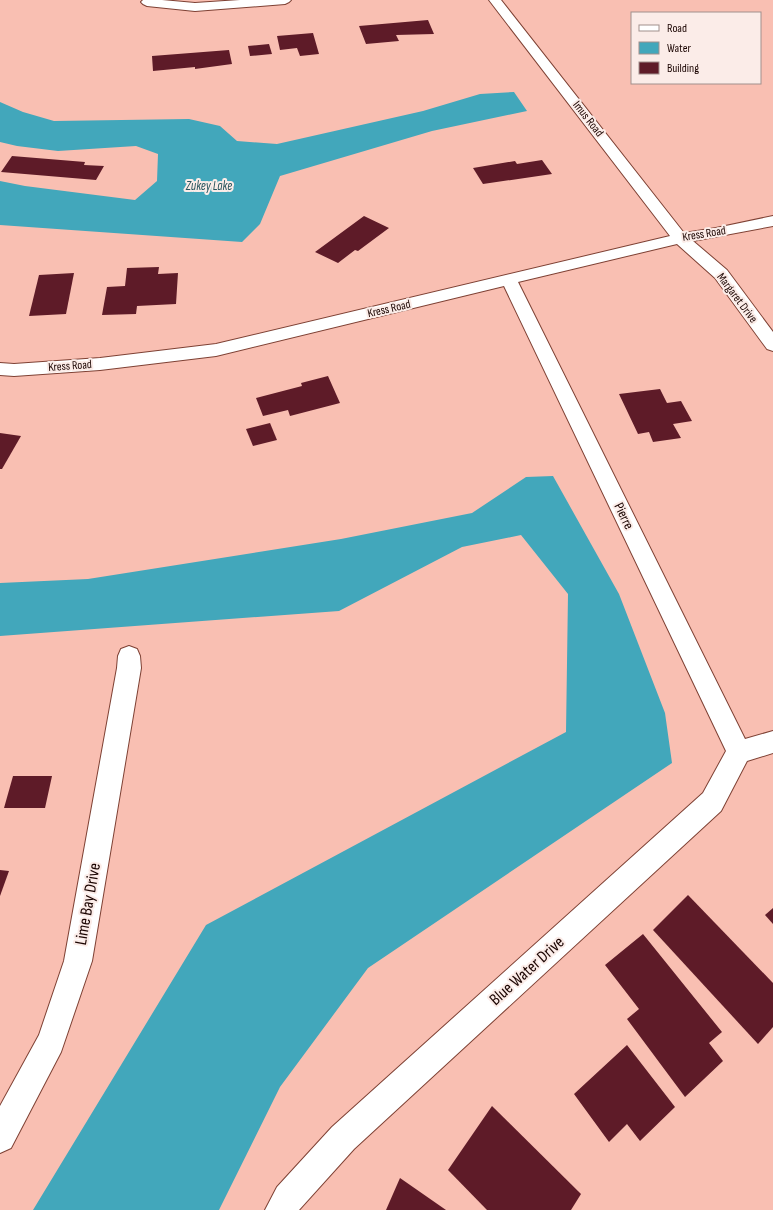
<svg xmlns="http://www.w3.org/2000/svg" width="773" height="1210" font-family="'Sofia Sans Condensed',sans-serif">
	<style>
		.water { fill: #42a7bb }
		.building { fill: #5e1b28 }
		.lines { fill: none; stroke-linecap: round; stroke-linejoin: round }
		.minor-casing { stroke: #7e4134; stroke-width: 2 }
		.minor { fill: #fff; fill-rule: evenodd }
		.labels { text-anchor: middle; dominant-baseline: central; stroke-width: 4; stroke-linejoin: round; paint-order: stroke }
		.far-street-label { font-size: 12px; fill: #1b0502; stroke: #fbece8 }
		.far-water-label { font-size: 13px; font-style: italic; fill: #29555e; stroke: #fbece8 }
		.street-label { font-size: 14px; fill: #1b0502; stroke: #fbece8 }
		.near-street-label { font-size: 17px; fill: #1b0502; stroke: #fbece8 }
	</style>
	<rect width="100%" height="100%" fill="#f9bfb2"/>
	<g class="water">
		<path d="M514,92L527,111L432,131L280,176L260,224L242,242L0,225V181L25,186L135,200L157,181L158,154L136,146L58,151L17,146L0,142V102L23,112L54,121L189,119L220,126L237,141L277,144L423,111L480,94Z"/>
		<path d="M553,476L619,594L665,713L672,763L368,968L280,1087L219,1210H33L206,925L566,732L568,594L521,535L462,547L339,611L0,636V583L88,579L341,539L472,513L526,477Z"/>
	</g>
	<g class="building">
		<path d="M428,20L434,34L396,35L399,41L366,44L359,26Z"/>
		<path d="M313,33L319,54L300,56L297,48L280,50L277,36Z"/>
		<path d="M269,44L272,54L250,56L248,46Z"/>
		<path d="M229,50L232,64L195,69V67L153,71L152,56Z"/>
		<path d="M12,156L85,162L84,165L104,166L96,180L1,172Z"/>
		<path d="M542,160L552,174L483,184L473,168L515,161L517,164Z"/>
		<path d="M364,216L389,228L358,251L355,250L338,263L315,252Z"/>
		<path d="M159,267L158,274L178,273L176,304L137,306L136,314L102,315L107,287L125,286L127,268Z"/>
		<path d="M74,273L66,314L29,316L39,275Z"/>
		<path d="M328,376L340,403L290,416L288,410L263,416L256,398L302,386L301,383Z"/>
		<path d="M660,389L667,403L681,401L692,421L673,424L681,438L653,442L649,432L638,434L619,394Z"/>
		<path d="M270,423L277,440L253,446L246,429Z"/>
		<path d="M0,433L21,436L2,469H0Z"/>
		<path d="M13,776H52L45,808H4Z"/>
		<path d="M0,870L9,871L0,896Z"/>
		<path d="M688,895L773,983V1027L758,1044L653,930Z"/>
		<path d="M773,908V924L765,915Z"/>
		<path d="M643,934L722,1032L709,1043L723,1061L685,1097L627,1019L639,1009L605,965Z"/>
		<path d="M627,1045L675,1107L640,1141L627,1124L609,1142L574,1094Z"/>
		<path d="M492,1106L581,1194L571,1210H487L448,1170Z"/>
		<path d="M400,1178L446,1210H386Z"/>
	</g>
	<g class="lines">
		<g class="minor-casing">
			<g id="minor">
				<path d="M143,0H162L195,3L240,0H291L289,2L285,4L195,11L147,6L143,4L141,2Z"/>
				<path d="M489,0H501L684,233L716,228L773,216V226L693,241L727,270L773,332V351L767,349L715,278L677,244L518,282L745,739L773,731V753L747,761L721,811L354,1149L299,1210H265L277,1187L332,1127L703,793L726,751L504,286L216,356L100,370L14,376L0,375V363L14,364L100,358L216,344L670,236Z"/>
				<path d="M129,646L137,649L140,656L141,668L92,961L61,1052L11,1148L0,1153V1106L39,1035L64,961L117,668L118,656L121,649Z"/>
			</g>
		</g>
		<use href="#minor" class="minor"/>
	</g>
	<g class="labels">
		<g class="far-street-label">
			<text transform="translate(588 119) rotate(52)">Imus Road</text>
			<text transform="translate(704 234) rotate(-9)">Kress Road</text>
			<text transform="translate(737 298) rotate(53)">Margaret Drive</text>
			<text transform="translate(389 309) rotate(-13)">Kress Road</text>
			<text transform="translate(70 366) rotate(-4)">Kress Road</text>
		</g>
		<g class="far-water-label">
			<text x="209" y="186">Zukey Lake</text>
		</g>
		<g class="street-label">
			<text transform="translate(624 516) rotate(64)">Pierre</text>
		</g>
		<g class="near-street-label">
			<text transform="translate(88 904) rotate(-80)">Lime Bay Drive</text>
			<text transform="translate(527 971) rotate(-42)">Blue Water Drive</text>
		</g>
	</g>
	<rect x="631" y="12" width="130" height="72" fill="#fbece8" stroke="#a1908c"/>
	<rect x="639" y="25" width="20" height="6" fill="#ffffff" stroke="#a1908c"/>
	<text x="667" y="32" font-size="12" fill="#1b0502">Road</text>
	<rect x="639" y="42" width="20" height="12" fill="#42a7bb" stroke="#a1908c"/>
	<text x="667" y="52" font-size="12" fill="#1b0502">Water</text>
	<rect x="639" y="62" width="20" height="12" fill="#5e1b28" stroke="#a1908c"/>
	<text x="667" y="72" font-size="12" fill="#1b0502">Building</text>
</svg>
